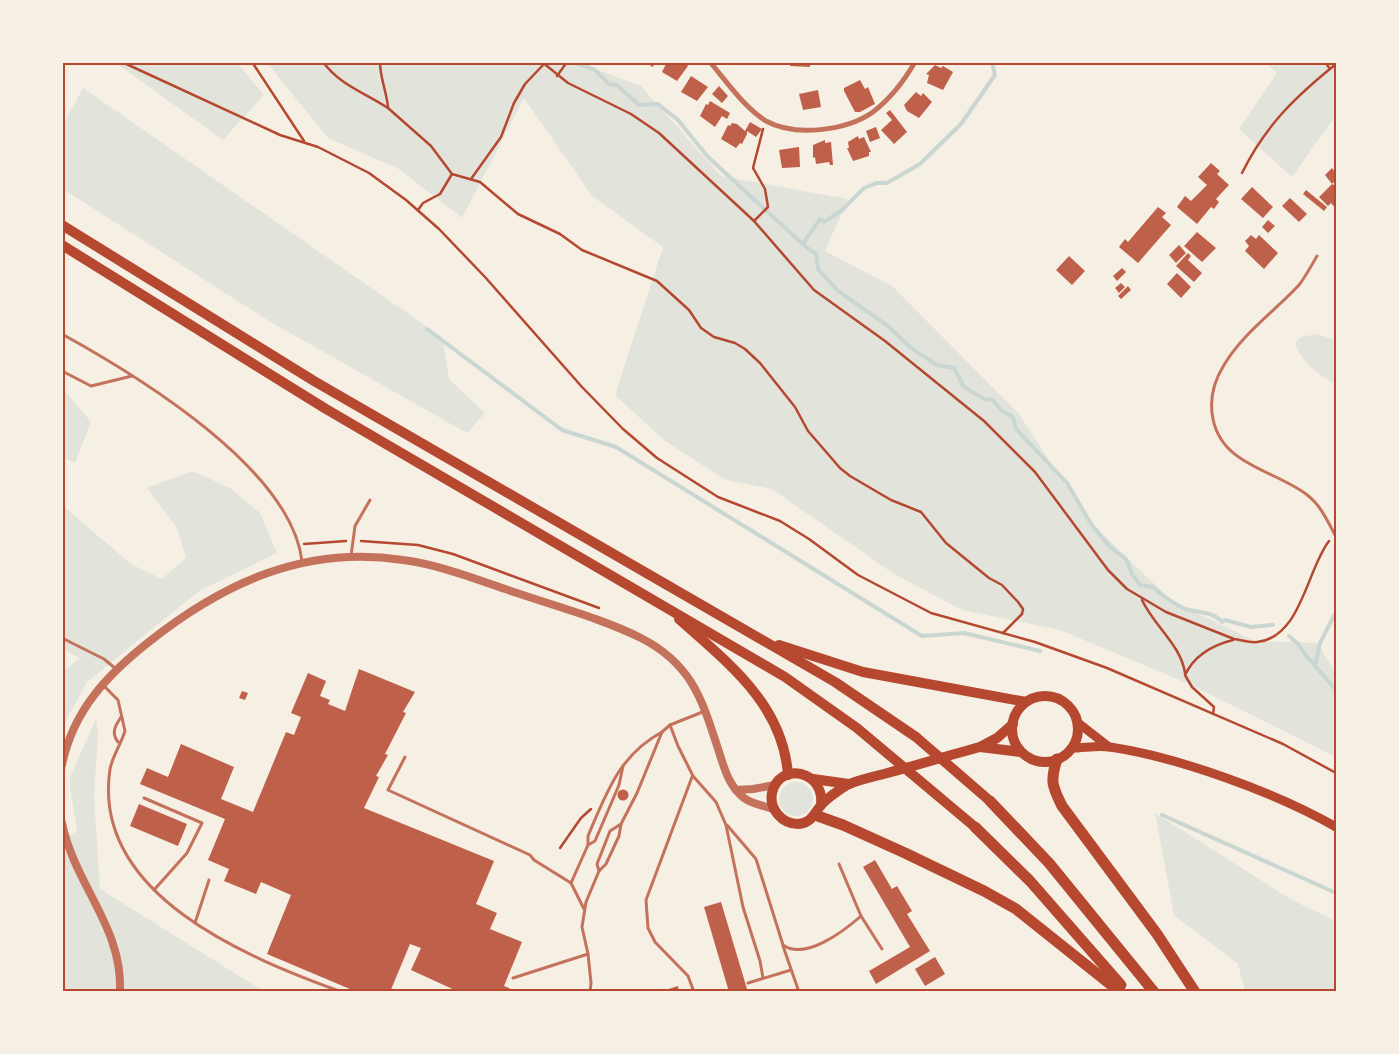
<svg xmlns="http://www.w3.org/2000/svg" width="1399" height="1054" font-family="Manrope,sans-serif">
	<style>
		.green { fill: #e2e4dc }
		.lines { fill: none; stroke-linecap: round; stroke-linejoin: round }
		.stream { stroke: #c9d6d2; stroke-width: 4 }
		.building { fill: #bf614a }
		.path { stroke: #b5482f; stroke-width: 2.5 }
		.service { stroke: #c5725c; stroke-width: 3 }
		.minor { stroke: #c5725c; stroke-width: 5 }
		.tertiary { stroke: #c5725c; stroke-width: 8 }
		.secondary { stroke: #b5482f; stroke-width: 9 }
		.trunk { stroke: #b5482f; stroke-width: 10 }
		.motorway { stroke: #b5482f; stroke-width: 11 }
		.neatline { fill: none; stroke: #b5482f; stroke-width: 2 }
	</style>
	<rect width="100%" height="100%" fill="#f6efe4"/>
	<g class="green">
		<path d="M116,63H237L264,95L223,140Z"/>
		<path d="M267,63H579L641,86L721,176L848,199L825,251L892,286L1019,414L1088,520L1172,601L1255,641L1317,643L1336,673V757L1187,683L1060,630L962,610L894,574L772,489L726,480L665,441L615,395L663,247L592,196L524,98L462,218L399,169L328,138Z"/>
		<path d="M1266,63H1336V115L1292,177L1239,129L1277,73Z"/>
		<path d="M83,88L442,337L449,379L485,413L467,433L269,321L63,189V125Z"/>
		<path d="M1317,334L1336,340V385C1319,374 1302,364 1295,343L1301,337Z"/>
		<path d="M63,389L91,422L75,463L63,458Z"/>
		<path d="M192,471L230,488L260,513L277,553L199,591L87,682L63,726V672L80,658L63,649V506L131,564L162,579L186,558L177,528L147,488Z"/>
		<path d="M96,719L98,733L94,797L100,889L263,991L63,992V840L77,831L69,779Z"/>
		<circle cx="796" cy="799" r="17"/>
		<path d="M1155,813L1292,900L1336,921V991H1245L1238,964L1174,915Z"/>
	</g>
	<g class="lines">
		<g class="stream">
			<path d="M573,62L595,70L609,84L617,85L639,105L658,104L678,120L708,157L807,248L816,254L818,269L838,291L888,326L911,348L937,365L954,368L964,387L984,399L993,400L1001,410L1013,417L1016,429L1067,483L1091,524L1110,547L1126,559L1132,574L1140,585L1153,587C1160,594 1176,605 1185,609C1198,613 1212,611 1222,622L1225,620L1251,627L1273,625"/>
			<path d="M803,244L820,219L824,222L841,211L864,188L877,183H887L920,164L961,124L995,75L992,62"/>
			<path d="M427,329L562,430L616,447L922,636L964,633L1040,651"/>
			<path d="M1289,636L1298,644L1304,653L1336,690"/>
			<path d="M1315,666L1320,643L1336,612"/>
			<path d="M1162,815L1336,893"/>
		</g>
	</g>
	<g class="building">
		<path d="M644,62H655L653,67Z"/>
		<path d="M667,62H685L688,66L677,81L662,72Z"/>
		<path d="M790,62H810V67L790,66Z"/>
		<path d="M935,65L941,68L943,66L953,72L943,90L927,83L929,75L926,74Z"/>
		<path d="M691,76L708,87L697,101L681,92Z"/>
		<path d="M860,80L865,89L868,87L875,104L860,112H855L844,91V88Z"/>
		<path d="M719,86L728,96L722,103L712,94Z"/>
		<path d="M818,90L821,107L803,110L799,94Z"/>
		<path d="M916,92L921,96L923,93L932,102L919,118L907,111L904,105Z"/>
		<path d="M710,101L730,113L727,119L722,116L715,127L700,116L706,104L708,105Z"/>
		<path d="M890,110L907,132L894,144L881,130L892,120L886,113Z"/>
		<path d="M750,122L762,129L756,137L747,131V134L742,144L740,143L736,148L721,139L728,125L730,126L732,123L737,124L745,131Z"/>
		<path d="M876,127L880,138L870,142L866,131Z"/>
		<path d="M858,136L859,139L864,137L871,152H869V156L853,161L847,148H849L848,142Z"/>
		<path d="M825,140V143L831,142L833,165H830L829,162L816,164L815,157L813,158V145Z"/>
		<path d="M799,147L800,167L782,168L779,150Z"/>
		<path d="M1211,163L1220,171L1217,174L1229,185L1216,199L1219,202L1214,209L1211,207L1197,224L1177,207L1185,196L1191,201L1207,185L1198,177Z"/>
		<path d="M1332,168L1336,173V180L1332,184L1325,175Z"/>
		<path d="M1332,184L1336,186V209L1331,203L1328,206L1319,197Z"/>
		<path d="M1252,187L1273,207L1263,218L1241,199Z"/>
		<path d="M1306,190L1327,207L1324,211L1303,194Z"/>
		<path d="M1290,198L1307,214L1299,222L1282,206Z"/>
		<path d="M1158,207L1166,213L1162,217L1171,225L1138,263L1119,247L1125,239L1128,242Z"/>
		<path d="M1268,220L1275,226L1268,233L1262,227Z"/>
		<path d="M1197,232L1216,248L1202,262L1184,246Z"/>
		<path d="M1251,235L1256,239L1259,235L1278,253L1264,269L1245,251L1249,246L1245,241Z"/>
		<path d="M1179,245L1186,253L1176,263L1169,255Z"/>
		<path d="M1188,253L1191,256L1188,260L1202,273L1194,282L1176,266Z"/>
		<path d="M1069,256L1085,271L1072,285L1056,270Z"/>
		<path d="M1122,268L1126,272L1117,281L1113,276Z"/>
		<path d="M1177,273L1191,287L1181,298L1167,284Z"/>
		<path d="M1121,283L1125,287L1119,293L1115,288Z"/>
		<path d="M1128,286L1131,290L1121,299L1118,296Z"/>
		<path d="M359,669L415,692L403,712L406,713L385,754L388,755L376,776L379,777L364,808L494,861L476,904L497,913L490,929L522,942L504,986L518,992H459L411,970L421,948L410,944L390,992H357L267,954L291,895L261,882L256,894L224,881L229,869L208,860L225,819L140,784L147,768L168,777L181,744L234,767L221,799L253,812L286,732L294,735L301,717L291,713L308,673L326,681L320,696L330,700L328,704L345,711Z"/>
		<path d="M242,691L248,693L245,700L239,698Z"/>
		<circle cx="623" cy="795" r="5.5"/>
		<path d="M139,804L187,824L178,846L130,826Z"/>
		<path d="M875,860L892,889L897,886L912,911L907,914L930,951L876,984L869,971L910,947L863,867Z"/>
		<path d="M721,902L747,989L739,992H729L704,907Z"/>
		<path d="M935,957L945,974L925,986L915,969Z"/>
		<path d="M678,986L679,992H662V991Z"/>
	</g>
	<g class="lines">
		<g class="path">
			<path d="M122,62L280,135L318,147L369,173L406,200L439,229L485,277L582,387L623,429L657,458L718,497L780,521L809,539L858,575L931,613L1035,642L1107,668L1283,744L1336,773"/>
			<path d="M252,62L304,141"/>
			<path d="M323,62C341,86 364,92 388,108"/>
			<path d="M380,62C380,79 387,92 388,108L431,146L452,174L480,182L518,214L560,234L582,250L657,281L689,310L701,328L714,337L735,343L745,349L760,363L795,407L808,431L840,468L850,476L891,500L921,512L946,543L989,578L1002,585L1018,602L1023,609L1022,614L1003,633"/>
			<path d="M542,62L568,83L631,114L659,133L754,221L814,290L885,341L984,421L1035,472L1108,570L1127,589L1166,612L1234,639C1242,640 1249,643 1257,642C1301,638 1307,569 1329,541"/>
			<path d="M1325,62L1330,69"/>
			<path d="M557,76L567,62"/>
			<path d="M1242,173C1265,126 1295,97 1336,64"/>
			<path d="M471,179L501,137L514,103L525,84L544,64"/>
			<path d="M418,210L423,203L440,194L452,174"/>
			<path d="M754,221L768,207L765,189L753,168L763,129"/>
			<path d="M361,541L418,545L453,554L599,608"/>
			<path d="M304,544L346,541"/>
			<path d="M1142,600C1154,626 1181,645 1185,673"/>
			<path d="M1213,714L1214,707L1192,687L1185,675C1194,656 1213,645 1233,640"/>
			<path d="M560,848L581,818L591,809"/>
		</g>
		<g class="service">
			<path d="M1317,256C1311,266 1306,276 1299,285C1274,312 1243,333 1224,365C1214,381 1209,400 1213,419C1222,465 1274,470 1306,494C1321,505 1328,522 1336,537"/>
			<path d="M62,334C138,376 292,469 302,562"/>
			<path d="M62,371L91,386L132,376"/>
			<path d="M351,556L355,526L370,500"/>
			<path d="M62,638L104,659L116,669"/>
			<path d="M103,685L118,700L125,731C121,744 113,755 110,769C91,895 248,958 342,992"/>
			<path d="M670,725L678,746L693,776L716,802L726,825L743,907L760,961L763,978"/>
			<path d="M118,742C111,733 115,726 121,717"/>
			<path d="M405,757L388,790L530,855L534,860L571,883L588,845V836C606,794 619,755 662,732"/>
			<path d="M692,777L646,900L648,928L655,942L688,976L694,992"/>
			<path d="M144,798L202,823L187,853L154,890"/>
			<path d="M727,825L756,859L783,945C805,961 844,931 861,916L882,949"/>
			<path d="M588,845L595,841L619,785L623,766"/>
			<path d="M839,864L861,916"/>
			<path d="M599,871L597,864L610,831L621,824"/>
			<path d="M571,883L584,909"/>
			<path d="M195,923L209,880"/>
			<path d="M783,946L799,992"/>
			<path d="M513,978L588,954"/>
			<path d="M748,983L791,970"/>
			<path d="M590,992L591,983L588,954L582,927L586,902L599,871L606,864L619,836L621,824L637,793L662,732L670,725L705,711"/>
		</g>
		<path class="minor" d="M710,62C727,82 744,107 766,121C795,137 846,131 873,112C890,99 904,81 915,62"/>
		<g class="tertiary">
			<path d="M62,765C73,710 108,674 150,641C225,582 306,545 403,560C442,565 480,581 517,593C558,607 603,619 641,638C694,665 703,703 720,755C725,771 730,787 744,798C752,804 764,806 774,809"/>
			<path d="M736,790L753,789L775,785"/>
			<path d="M62,823C75,886 123,927 120,992"/>
		</g>
		<g class="secondary">
			<path d="M1077,722L1109,747"/>
			<path d="M1072,748C1084,748 1098,745 1110,747C1178,757 1277,793 1336,827"/>
		</g>
		<g class="trunk">
			<path d="M62,225L314,381L835,682L916,737L990,801"/>
			<path d="M62,245L326,409L785,677L857,728L975,827"/>
			<path d="M679,619C728,663 783,704 788,775"/>
			<path d="M779,645L863,672L1026,702"/>
			<circle cx="1045" cy="729" r="33"/>
			<path d="M980,747L1021,752"/>
			<path d="M813,779L849,784"/>
			<path d="M821,805C825,770 779,761 772,793C769,809 782,824 798,824C813,823 814,812 823,803C830,796 839,790 847,785C860,779 877,776 891,772C921,764 950,755 980,747L997,738L1013,724"/>
		</g>
		<g class="motorway">
			<path d="M1057,759C1050,781 1052,786 1062,806L1157,934L1195,992"/>
			<path d="M990,801L1049,863L1154,992"/>
			<path d="M815,815L843,825L905,853L984,891L1016,909L1120,992"/>
			<path d="M975,827L1030,881L1121,985"/>
		</g>
	</g>
	<rect width="1399" height="1054" fill="none" stroke="#f6efe4" stroke-width="128"/>
	<rect x="64" y="64" width="1271" height="926" class="neatline"/>
</svg>
